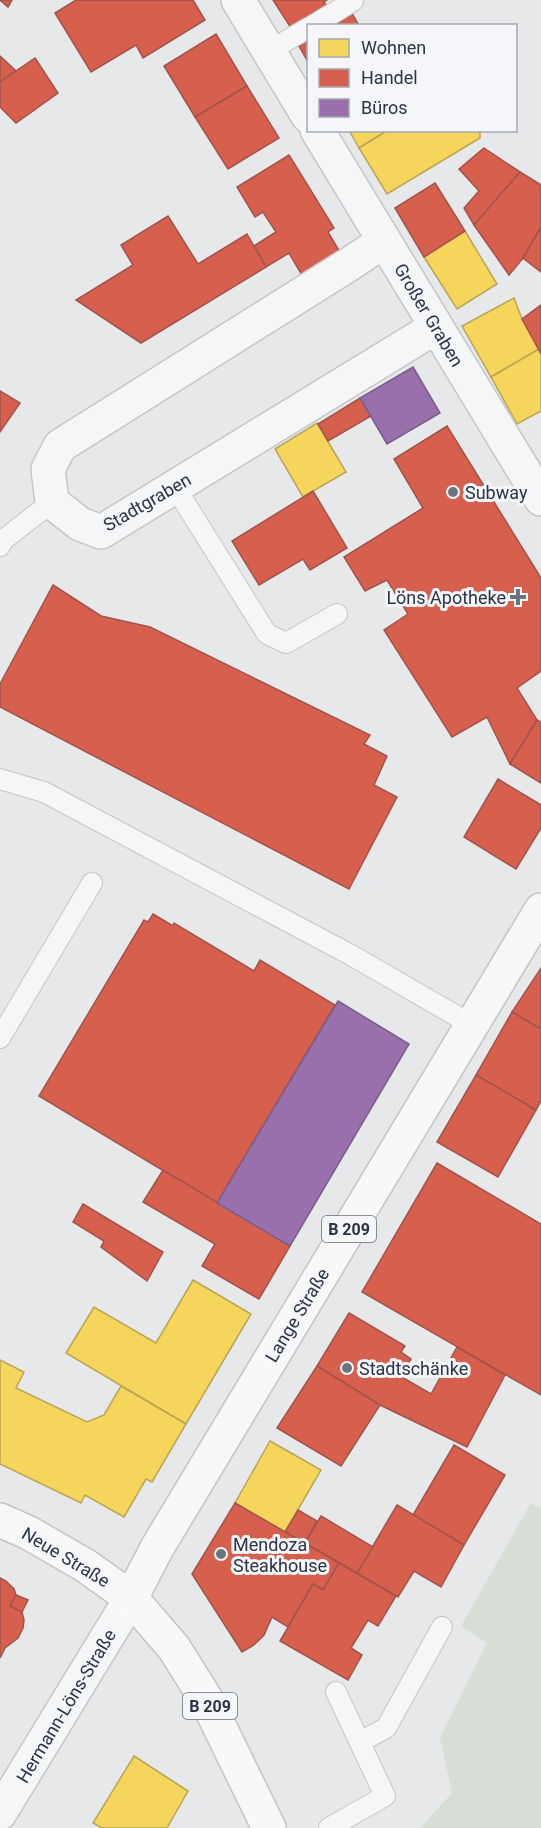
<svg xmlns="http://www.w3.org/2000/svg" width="541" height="1828" font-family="Roboto,sans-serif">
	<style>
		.green { fill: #d6ded6 }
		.homes { fill: #f6d55c; stroke: #b9a555; stroke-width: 1.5 }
		.shops { fill: #d6604d; stroke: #a3534b; stroke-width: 1.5 }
		.offices { fill: #9970ab; stroke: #785e8c; stroke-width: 1.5 }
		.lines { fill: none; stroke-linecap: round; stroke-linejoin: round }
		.service-casing { stroke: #c4c6c8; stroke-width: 22 }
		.minor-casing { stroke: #c4c6c8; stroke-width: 36 }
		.tertiary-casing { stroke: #c4c6c8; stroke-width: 36 }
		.primary-casing { stroke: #c2c5c8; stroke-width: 36 }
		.service { stroke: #f5f6f7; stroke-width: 20 }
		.minor { stroke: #f5f6f7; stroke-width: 33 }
		.tertiary { stroke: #f5f6f7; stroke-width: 33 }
		.primary { stroke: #f8f8f8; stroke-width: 33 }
		.poi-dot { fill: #6c737f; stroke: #f4f6f9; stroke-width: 2 }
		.labels { text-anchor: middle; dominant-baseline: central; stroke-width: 6; stroke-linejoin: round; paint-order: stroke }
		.shield { fill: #f4f6f9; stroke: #676e7b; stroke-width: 1.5 }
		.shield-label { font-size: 16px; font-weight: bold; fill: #2b3445 }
		.street-label { font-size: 18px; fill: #2b3445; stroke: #f4f6f9 }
		.poi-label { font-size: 18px; fill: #2b3445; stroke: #f4f6f9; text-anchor: start }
	</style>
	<rect width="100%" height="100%" fill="#e6e8ea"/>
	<path class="green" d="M531,1503L541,1509V1828H420L452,1793L440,1738L487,1643L461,1626Z"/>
	<g class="homes">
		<path d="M349,130H388L359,148Z"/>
		<path d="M388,130H480V138L387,194L359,148Z"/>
		<path d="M465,231L497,284L457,309L424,257Z"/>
		<path d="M514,298L522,319L539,349L491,377L462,326Z"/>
		<path d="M539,349L541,354V411L517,424L491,377Z"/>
		<path d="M317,423L346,472L303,497L275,449Z"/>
		<path d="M193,1280L251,1314L186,1424L66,1353L94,1307L156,1343Z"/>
		<path d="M0,1360L24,1372L16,1388L87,1422L104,1415L121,1386L186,1424L152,1482L146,1479L124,1517L85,1495L81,1503L0,1464Z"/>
		<path d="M270,1441L321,1470L285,1532L235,1503Z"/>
		<path d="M134,1756L188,1791L167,1828H102L93,1823Z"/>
	</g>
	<g class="shops">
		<path d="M0,0H12L8,7Z"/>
		<path d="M76,0H193L205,20L143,58L136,45L91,72L55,13Z"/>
		<path d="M273,0H327L324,2L327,7L291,28Z"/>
		<path d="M352,13L359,26H332Z"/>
		<path d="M216,34L247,86L195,117L164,66Z"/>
		<path d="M308,40V62L299,46Z"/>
		<path d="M0,56L16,71L0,82Z"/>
		<path d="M35,58L58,93L16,123L0,107V82Z"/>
		<path d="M247,86L279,138L228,169L195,117Z"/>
		<path d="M484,148L520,172L474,225L464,208L479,191L459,169Z"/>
		<path d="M289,155L334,228L328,232L341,254L303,277L289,253L266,267L254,246L276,232L263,212L255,217L237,187Z"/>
		<path d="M520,172L541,185V227L523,258L509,275L474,225Z"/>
		<path d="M435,183L465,231L424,257L395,208Z"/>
		<path d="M168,216L198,264L247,234L266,267L141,343L76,300L133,265L121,245Z"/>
		<path d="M541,227V272L523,258Z"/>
		<path d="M541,305V354L522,319Z"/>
		<path d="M0,391L20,403L0,432Z"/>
		<path d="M360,398L371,416L328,441L318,424Z"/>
		<path d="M447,426L541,578V671L517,688L537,720L510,764L487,717L452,737L384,630L408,614L387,580L365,591L344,557L423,508L394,459Z"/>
		<path d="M313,491L347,548L310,570L303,559L259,585L232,541Z"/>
		<path d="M53,585L101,616L150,627L370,735L364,744L387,756L374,785L397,797L349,889L0,707V684Z"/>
		<path d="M537,720L541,722V783L510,764Z"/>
		<path d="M498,779L541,805V828L516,869L464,837Z"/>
		<path d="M153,914L173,926L174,923L254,971L260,960L335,1005L217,1203L39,1096L144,920L148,922Z"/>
		<path d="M541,968V1029L512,1012Z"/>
		<path d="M512,1012L541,1029V1101L536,1110L476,1075Z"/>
		<path d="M476,1075L536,1110L498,1177L437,1142Z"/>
		<path d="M437,1163L541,1224V1395L362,1292Z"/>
		<path d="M163,1170L290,1246L259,1299L202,1266L215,1244L143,1202Z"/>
		<path d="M83,1204L163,1252L147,1281L101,1247L104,1241L73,1222Z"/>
		<path d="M349,1313L405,1346L401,1352L411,1359L400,1376L431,1394L457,1347L505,1375L467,1447L380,1405L317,1366Z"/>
		<path d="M317,1366L380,1405L341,1466L277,1428Z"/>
		<path d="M454,1445L505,1475L464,1545L413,1515Z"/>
		<path d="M235,1503L339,1563L323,1590L313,1584L288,1627L272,1617L264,1635L254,1645L242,1652L192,1574Z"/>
		<path d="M397,1505L464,1545L441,1587L414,1571L398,1597L357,1573Z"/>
		<path d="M298,1510L317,1521L305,1543L285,1532Z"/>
		<path d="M321,1516L373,1547L357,1573L305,1543Z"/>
		<path d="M339,1563L396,1596L378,1626L368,1620L351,1648L362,1655L348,1680L280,1641L313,1584L323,1590Z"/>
		<path d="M0,1578L6,1581L14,1589L16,1595L10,1606L22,1612L24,1620L23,1628L18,1638L5,1648L0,1658Z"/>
		<path d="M16,1595L28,1600L22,1612L10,1606Z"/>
	</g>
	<g class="offices">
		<path d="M413,367L440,413L387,444L360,398Z"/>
		<path d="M338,1001L409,1044L290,1246L217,1203Z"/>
	</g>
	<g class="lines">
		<g class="service-casing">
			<g id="service">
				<path d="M312,26L353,1"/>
				<path d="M269,51L308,28"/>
				<path d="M175,487L267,634L286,643L337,614"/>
				<path d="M0,546L3,540L52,502"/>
				<path d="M0,779L44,792L351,955L472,1025"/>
				<path d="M0,1038L92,883"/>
				<path d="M360,1742L386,1728L442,1627"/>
				<path d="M329,1828L385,1796L336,1692"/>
			</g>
		</g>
		<g class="minor-casing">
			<g id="minor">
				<path d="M238,0L308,116"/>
				<path d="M317,130L541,499"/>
				<path d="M384,241L348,265L60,446L48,469L52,502L80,524L101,532L436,327"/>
			</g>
		</g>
		<g class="tertiary-casing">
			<path id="tertiary" d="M0,1813L131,1598"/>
		</g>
		<g class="primary-casing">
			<g id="primary">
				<path d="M0,1520L29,1533L86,1566L131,1598L174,1648L206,1699L269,1828"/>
				<path d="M131,1598L157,1548L541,910"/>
			</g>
		</g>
		<use href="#service" class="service"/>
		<use href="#minor" class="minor"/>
		<use href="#tertiary" class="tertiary"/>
		<use href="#primary" class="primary"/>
	</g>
	<g class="poi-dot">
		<circle cx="453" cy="492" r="6"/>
		<path d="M515 588h6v6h6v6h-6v6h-6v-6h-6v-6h6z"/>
		<circle cx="347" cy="1368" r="6"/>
		<circle cx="221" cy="1554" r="6"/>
	</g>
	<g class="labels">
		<g class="shield">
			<rect x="322" y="1216" width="54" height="26" rx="4.5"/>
			<rect x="183" y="1693" width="54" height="26" rx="4.5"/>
		</g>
		<g class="shield-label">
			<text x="349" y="1229">B 209</text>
			<text x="210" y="1706">B 209</text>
		</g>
		<g class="street-label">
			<text transform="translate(429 315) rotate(59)">Großer Graben</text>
			<text transform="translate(147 502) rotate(-30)">Stadtgraben</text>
			<text transform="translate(297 1315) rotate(-59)">Lange Straße</text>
			<text transform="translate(66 1557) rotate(31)">Neue Straße</text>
			<text transform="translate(66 1706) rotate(-59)">Hermann-Löns-Straße</text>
		</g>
		<g class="poi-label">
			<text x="465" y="492">Subway</text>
			<text x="506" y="597" text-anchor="end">Löns Apotheke</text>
			<text x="359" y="1368">Stadtschänke</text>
			<text x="233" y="1544">Mendoza<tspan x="233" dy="21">Steakhouse</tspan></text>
		</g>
	</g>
	<rect x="307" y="24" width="210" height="108" fill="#f4f6f9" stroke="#a4a8b1" stroke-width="1.5"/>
	<rect x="319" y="39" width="30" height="18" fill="#f6d55c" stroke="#a4a8b1" stroke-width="1.5"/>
	<text x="361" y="54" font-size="18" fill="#2b3445">Wohnen</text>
	<rect x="319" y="69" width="30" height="18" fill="#d6604d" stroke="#a4a8b1" stroke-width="1.5"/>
	<text x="361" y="84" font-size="18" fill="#2b3445">Handel</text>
	<rect x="319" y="99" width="30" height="18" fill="#9970ab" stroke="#a4a8b1" stroke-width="1.5"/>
	<text x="361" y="114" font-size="18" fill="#2b3445">Büros</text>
</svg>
